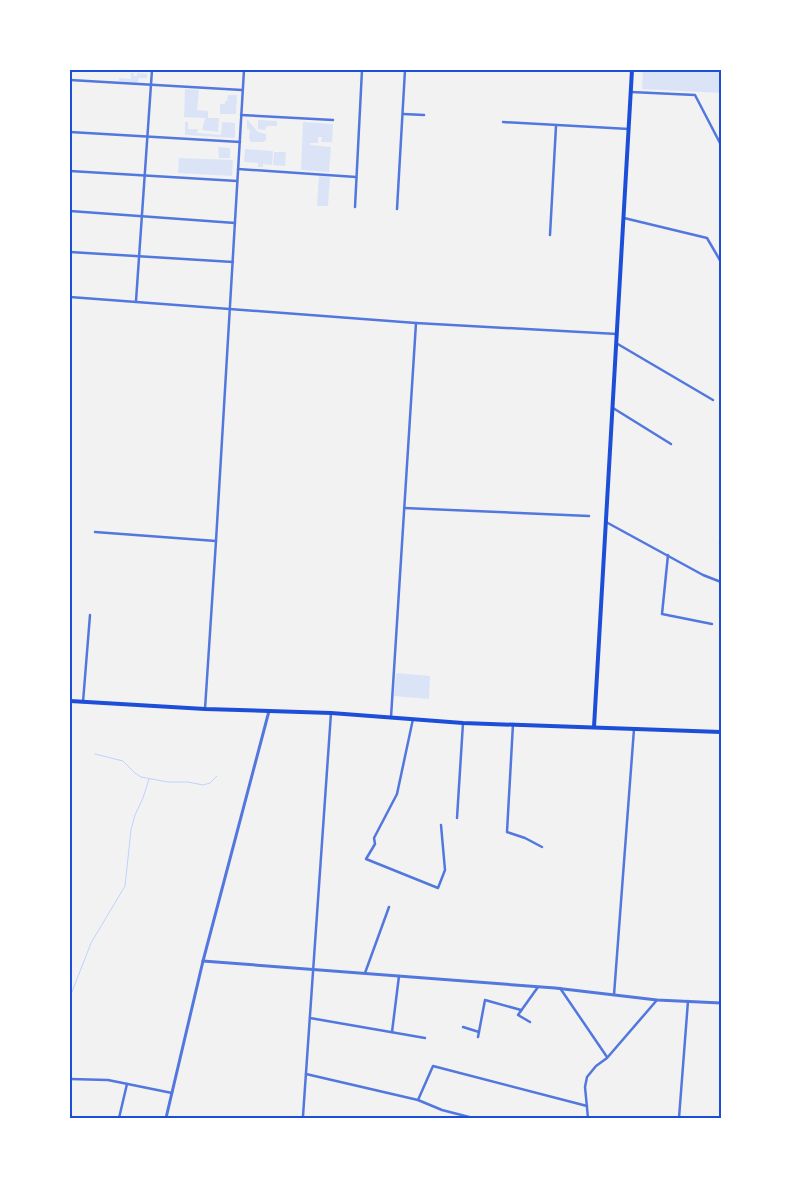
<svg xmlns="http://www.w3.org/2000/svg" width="791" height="1188" font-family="Ubuntu,sans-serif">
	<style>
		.green { fill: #dbe4f7 }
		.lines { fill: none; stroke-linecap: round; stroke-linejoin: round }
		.stream { stroke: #bfd3fe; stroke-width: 1 }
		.minor { stroke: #5277de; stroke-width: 2.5 }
		.tertiary { stroke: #5277de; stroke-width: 3 }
		.primary { stroke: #1d4ed8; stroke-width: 4 }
		.trunk { stroke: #1d4ed8; stroke-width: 4 }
		.neatline { fill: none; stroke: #1d4ed8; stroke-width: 2 }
	</style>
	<rect width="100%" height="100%" fill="#f2f2f2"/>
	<g class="green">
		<path d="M643,70H721V93L642,89Z"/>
		<path d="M131,73H134L133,76H137V73L147,74V78H139L138,83L119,81V78L131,79Z"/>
		<path d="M185,89L199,90L197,110L208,111V118H219L218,132L202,130L205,118L184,117Z"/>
		<path d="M228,95H237L236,114H220V104H225V101H227Z"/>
		<path d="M247,119L258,132L266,134V140L263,142H250V139H249L250,130L247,129Z"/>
		<path d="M258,120L277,121V126H267L265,130L258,129Z"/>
		<path d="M185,122H188V129H198L197,133L221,135L222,122L235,123V138L185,135Z"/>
		<path d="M303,122L333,124L332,142H321L322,137H318V143H310V145L331,147L329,172L301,170Z"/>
		<path d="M218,147L230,148V158H219Z"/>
		<path d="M245,149L273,151L272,165L263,164V167H258V163L244,162Z"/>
		<path d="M274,152H286L285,166L273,165Z"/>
		<path d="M179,158L233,160L232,176L178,173Z"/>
		<path d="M319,176L330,177L328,206H317Z"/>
		<path d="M396,673L430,676L429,699L394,696Z"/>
	</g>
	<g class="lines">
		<g class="stream">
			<path d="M95,754L123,761L135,773L141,777L168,782H188L203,785L210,783L217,776"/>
			<path d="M70,997L91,943L125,886L131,830L135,815L143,798L149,779"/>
		</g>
		<g class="minor">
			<path d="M70,80L242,90"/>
			<path d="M631,92L695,95L721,145"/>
			<path d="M403,114L424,115"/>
			<path d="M241,115L333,120"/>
			<path d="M503,122L629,129"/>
			<path d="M70,132L240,142"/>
			<path d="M238,169L356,177"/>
			<path d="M70,171L237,181"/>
			<path d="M355,207L362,70"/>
			<path d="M397,209L405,70"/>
			<path d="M70,211L235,223"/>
			<path d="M624,218L707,238L721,262"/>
			<path d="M550,235L556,126"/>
			<path d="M70,252L233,262"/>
			<path d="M70,297L416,323L617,334"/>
			<path d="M136,301L152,70"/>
			<path d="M616,343L713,400"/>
			<path d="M613,408L671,444"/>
			<path d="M404,508L589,516"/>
			<path d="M606,522L703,575L721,582"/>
			<path d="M95,532L216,541"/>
			<path d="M720,542H721"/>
			<path d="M668,555L662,614L712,624"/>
			<path d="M83,702L90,615"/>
			<path d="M205,709L216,541L244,70"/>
			<path d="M391,717L416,323"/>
			<path d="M413,719L397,794L374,838L375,844L366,859L438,888L445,870L441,825"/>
			<path d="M513,724L507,832L525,838L542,847"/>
			<path d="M457,818L463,723"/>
			<path d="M365,973L389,907"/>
			<path d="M560,988L607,1057"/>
			<path d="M614,995L634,729"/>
			<path d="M310,1018L425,1038"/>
			<path d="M530,1022L518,1015L538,987"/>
			<path d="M463,1027L479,1032"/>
			<path d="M392,1032L399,976"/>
			<path d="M478,1037L485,1000L521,1010"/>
			<path d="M306,1074L418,1100L442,1110L473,1118"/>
			<path d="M70,1079L108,1080L172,1093"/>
			<path d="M418,1100L433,1066L587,1106"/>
			<path d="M303,1116L331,713"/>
			<path d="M119,1118L127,1084"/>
			<path d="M588,1118L585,1087L587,1077L596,1066L607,1058L657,1000"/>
			<path d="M679,1118L688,1001"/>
		</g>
		<g class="tertiary">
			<path d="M203,961L555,988L657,1000L721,1003"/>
			<path d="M166,1118L203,961L269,711"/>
		</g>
		<path class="primary" d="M594,727L632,70"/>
		<path class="trunk" d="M70,701L205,709L331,713L463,723L721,732"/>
	</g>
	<rect width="791" height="1188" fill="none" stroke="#ffffff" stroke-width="142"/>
	<rect x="71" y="71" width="649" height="1046" class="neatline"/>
</svg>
